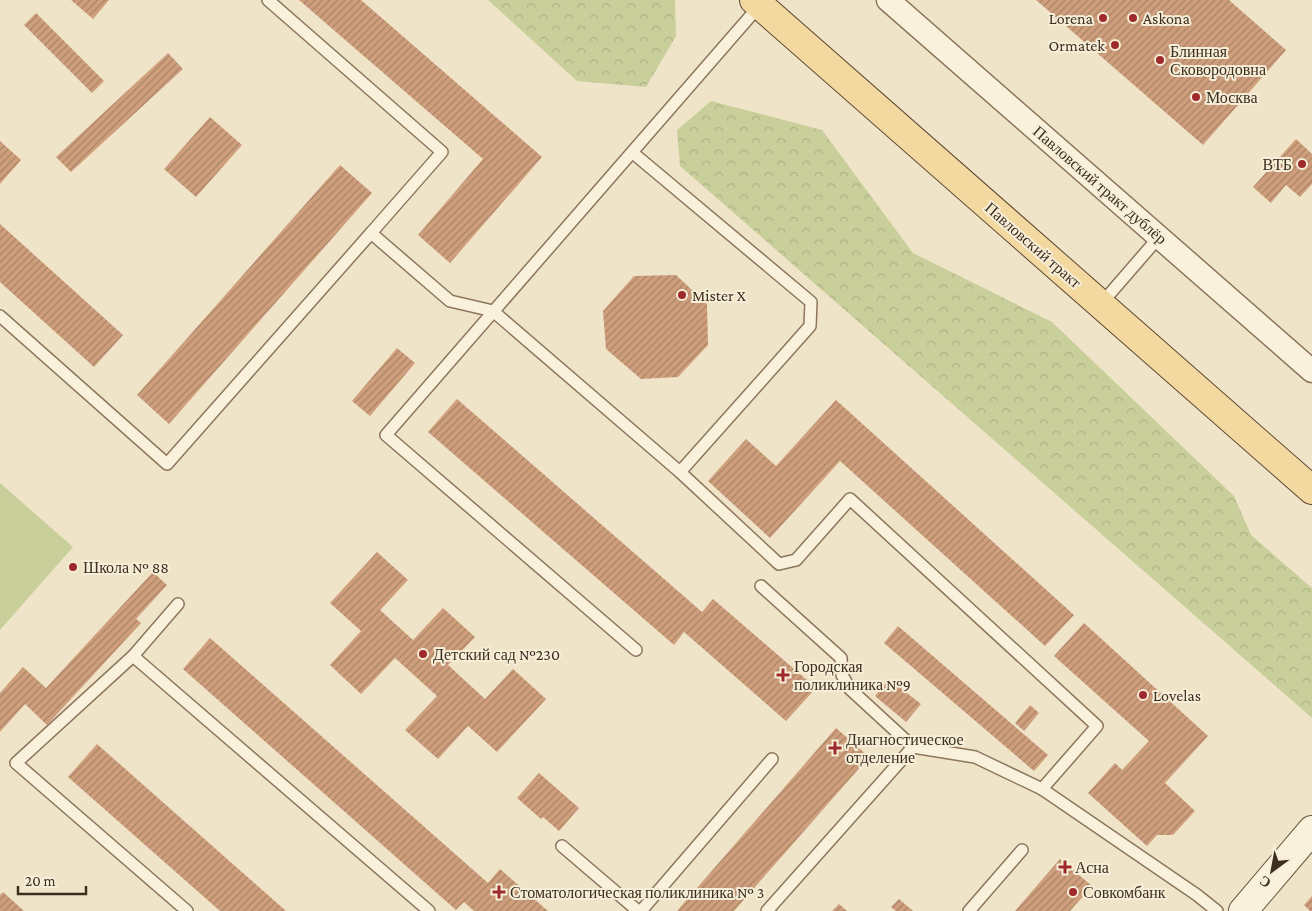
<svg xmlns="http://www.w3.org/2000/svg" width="1312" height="911" font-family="'Crimson Pro',serif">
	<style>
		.grass { fill: #c9cf9b }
		.forest { fill: url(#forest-crowns) }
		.building { fill: url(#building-hatch) }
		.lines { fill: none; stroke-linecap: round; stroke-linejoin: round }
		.lane-casing { stroke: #8d765c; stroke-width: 14 }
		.street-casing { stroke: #8d765c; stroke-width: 25 }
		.secondary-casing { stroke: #6f573f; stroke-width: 30 }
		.primary-casing { stroke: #5b4430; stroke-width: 30 }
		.lane { stroke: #faf1dc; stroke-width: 11 }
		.street { stroke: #faf1dc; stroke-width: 22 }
		.secondary { stroke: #faf1dc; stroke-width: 28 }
		.primary { stroke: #f3d9a0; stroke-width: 28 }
		.poi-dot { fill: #9e2a2b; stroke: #f7eed8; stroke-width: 2 }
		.labels { text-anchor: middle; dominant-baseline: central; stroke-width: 4; stroke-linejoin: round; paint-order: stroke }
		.poi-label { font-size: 16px; fill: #3d2e20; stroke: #f7eed8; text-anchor: start }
		.street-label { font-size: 16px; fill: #3d2e20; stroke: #f7eed8 }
	</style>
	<defs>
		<pattern id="forest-crowns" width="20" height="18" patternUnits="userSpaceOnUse" patternTransform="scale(1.25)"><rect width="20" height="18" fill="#c9cf9b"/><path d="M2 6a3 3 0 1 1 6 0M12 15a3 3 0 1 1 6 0" fill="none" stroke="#aeb285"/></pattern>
		<pattern id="building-hatch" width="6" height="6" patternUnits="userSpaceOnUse" patternTransform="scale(1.25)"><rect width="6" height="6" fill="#cf9f7d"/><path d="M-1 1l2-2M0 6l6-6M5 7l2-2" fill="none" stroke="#a98266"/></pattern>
	</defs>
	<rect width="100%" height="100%" fill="#f0e4c8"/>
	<path class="grass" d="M0,483L73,547L0,630Z"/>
	<g class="forest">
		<path d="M488,0H675L676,36L646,87L577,81Z"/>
		<path d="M711,101L822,130L913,253L1052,322L1234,496L1251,535L1312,588V718L680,166L677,130Z"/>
	</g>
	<g class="building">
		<path d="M71,0H109L93,19Z"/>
		<path d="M299,0H361L542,157L450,263L418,235L483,159Z"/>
		<path d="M1036,0H1229L1286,50L1203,145Z"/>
		<path d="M36,13L104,81L92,93L24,25Z"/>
		<path d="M168,53L183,69L71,172L56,157Z"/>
		<path d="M210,117L242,145L196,197L164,169Z"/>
		<path d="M1296,139L1312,154V184L1300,197L1286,185L1271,203L1253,187Z"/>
		<path d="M0,141L21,160L0,184Z"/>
		<path d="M340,165L372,193L169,424L137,395Z"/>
		<path d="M0,224L123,335L94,367L0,282Z"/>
		<path d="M676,275L707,304L708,345L678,377L641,379L606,349L603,311L634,276Z"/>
		<path d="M397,348L415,363L370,416L352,401Z"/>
		<path d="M457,399L702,612L713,599L816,688L786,721L684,632L674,645L428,432Z"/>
		<path d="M836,400L1074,615L1045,646L840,461L770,538L708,481L746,439L776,466Z"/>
		<path d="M377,552L408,580L380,610L413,640L443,608L475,637L448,665L485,699L513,669L546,699L497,752L468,726L438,759L405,730L437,696L395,658L361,694L330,665L361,631L330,603Z"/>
		<path d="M153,572L167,585L136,619L141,623L47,725L25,704L0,732V693L23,667L46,688Z"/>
		<path d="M1084,623L1208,736L1165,783L1195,811L1173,835H1157L1147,846L1088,793L1115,763L1122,770L1149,741L1054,656Z"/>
		<path d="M898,626L1048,755L1034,771L884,643Z"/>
		<path d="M210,638L488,883L500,869L548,911H474L464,902L456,910L183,669Z"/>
		<path d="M889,679L921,704L906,722L875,696Z"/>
		<path d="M1030,705L1039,713L1024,731L1015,723Z"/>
		<path d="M836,728L869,757L734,911H677Z"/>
		<path d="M97,744L286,911H220L68,777Z"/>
		<path d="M539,773L579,808L559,831L543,817L541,819L517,798Z"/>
		<path d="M1060,859L1092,886L1070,911H1015Z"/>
		<path d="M3,892L24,911H0V895Z"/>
		<path d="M1312,896V911H1310L1304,905Z"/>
		<path d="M899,899L913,911H896L891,907Z"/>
		<path d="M839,904L847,911H832Z"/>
	</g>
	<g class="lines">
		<g class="lane-casing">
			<g id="lane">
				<path d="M268,0L442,152L371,233L450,301L493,311L680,472"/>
				<path d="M633,153L811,302L810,326L680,472L779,564L796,560L850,499L1097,726L1042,789L1197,895L1217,911"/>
				<path d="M1101,304L1159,237"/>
				<path d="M0,316L167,464L371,233"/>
				<path d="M761,586L841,658L842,675L850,689L913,747L767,911"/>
				<path d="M636,650L386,435L760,5"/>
				<path d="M133,656L178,604"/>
				<path d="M913,747L975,757L1042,789"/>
				<path d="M562,846L638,911"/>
				<path d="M187,911L16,763L133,656L429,911"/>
				<path d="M641,911L772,759"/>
				<path d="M969,911L1022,850"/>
			</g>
		</g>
		<g class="street-casing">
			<path id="street" d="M888,0L1312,371"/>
		</g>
		<g class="secondary-casing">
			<path id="secondary" d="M1243,911L1312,830"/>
		</g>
		<g class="primary-casing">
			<path id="primary" d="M754,0L1312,490"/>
		</g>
		<use href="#lane" class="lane"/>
		<use href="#street" class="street"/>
		<use href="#secondary" class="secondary"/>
		<use href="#primary" class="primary"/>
	</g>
	<g class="poi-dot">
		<circle cx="1103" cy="18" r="5"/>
		<circle cx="1133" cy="18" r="5"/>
		<circle cx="1115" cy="45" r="5"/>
		<circle cx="1160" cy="60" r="5"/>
		<circle cx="1196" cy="97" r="5"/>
		<circle cx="1302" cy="164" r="5"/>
		<circle cx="682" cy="295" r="5"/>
		<circle cx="73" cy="567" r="5"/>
		<circle cx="423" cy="654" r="5"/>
		<path d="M780.5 667.5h5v5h5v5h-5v5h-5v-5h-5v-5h5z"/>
		<circle cx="1143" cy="695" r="5"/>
		<path d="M832.5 740.5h5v5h5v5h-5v5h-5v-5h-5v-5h5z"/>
		<path d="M1062.5 859.5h5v5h5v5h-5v5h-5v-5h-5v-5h5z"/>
		<path d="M496.5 884.5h5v5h5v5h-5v5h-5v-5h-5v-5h5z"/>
		<circle cx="1073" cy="892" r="5"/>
	</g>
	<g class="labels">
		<g class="poi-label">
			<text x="1093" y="18" text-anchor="end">Lorena</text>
			<text x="1143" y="18">Askona</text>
			<text x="1105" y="45" text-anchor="end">Ormatek</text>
			<text x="1170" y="51">Блинная<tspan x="1170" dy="18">Сковородовна</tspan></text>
			<text x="1206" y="97">Москва</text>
			<text x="1292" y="164" text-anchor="end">ВТБ</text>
			<text x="692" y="295">Mister X</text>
			<text x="83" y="567">Школа № 88</text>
			<text x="433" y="654">Детский сад №230</text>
			<text x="794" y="666">Городская<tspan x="794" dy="18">поликлиника №9</tspan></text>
			<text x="1153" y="695">Lovelas</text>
			<text x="846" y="739">Диагностическое<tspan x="846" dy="18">отделение</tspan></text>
			<text x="1075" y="867">Асна</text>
			<text x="510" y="892">Стоматологическая поликлиника № 3</text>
			<text x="1083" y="892">Совкомбанк</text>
		</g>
		<g class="street-label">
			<text transform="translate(1100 185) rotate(41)">Павловский тракт дублёр</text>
			<text transform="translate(1033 245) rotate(41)">Павловский тракт</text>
		</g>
	</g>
	<g transform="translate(1272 871) rotate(212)" stroke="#f7eed8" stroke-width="4" paint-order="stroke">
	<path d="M0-4L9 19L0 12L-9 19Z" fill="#3d2e20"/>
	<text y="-8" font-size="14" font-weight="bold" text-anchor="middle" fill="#3d2e20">С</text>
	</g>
	<path d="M18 886v8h68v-8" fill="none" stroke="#3d2e20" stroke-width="2.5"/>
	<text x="25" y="886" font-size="15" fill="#3d2e20" stroke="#f7eed8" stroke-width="4" paint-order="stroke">20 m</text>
</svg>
